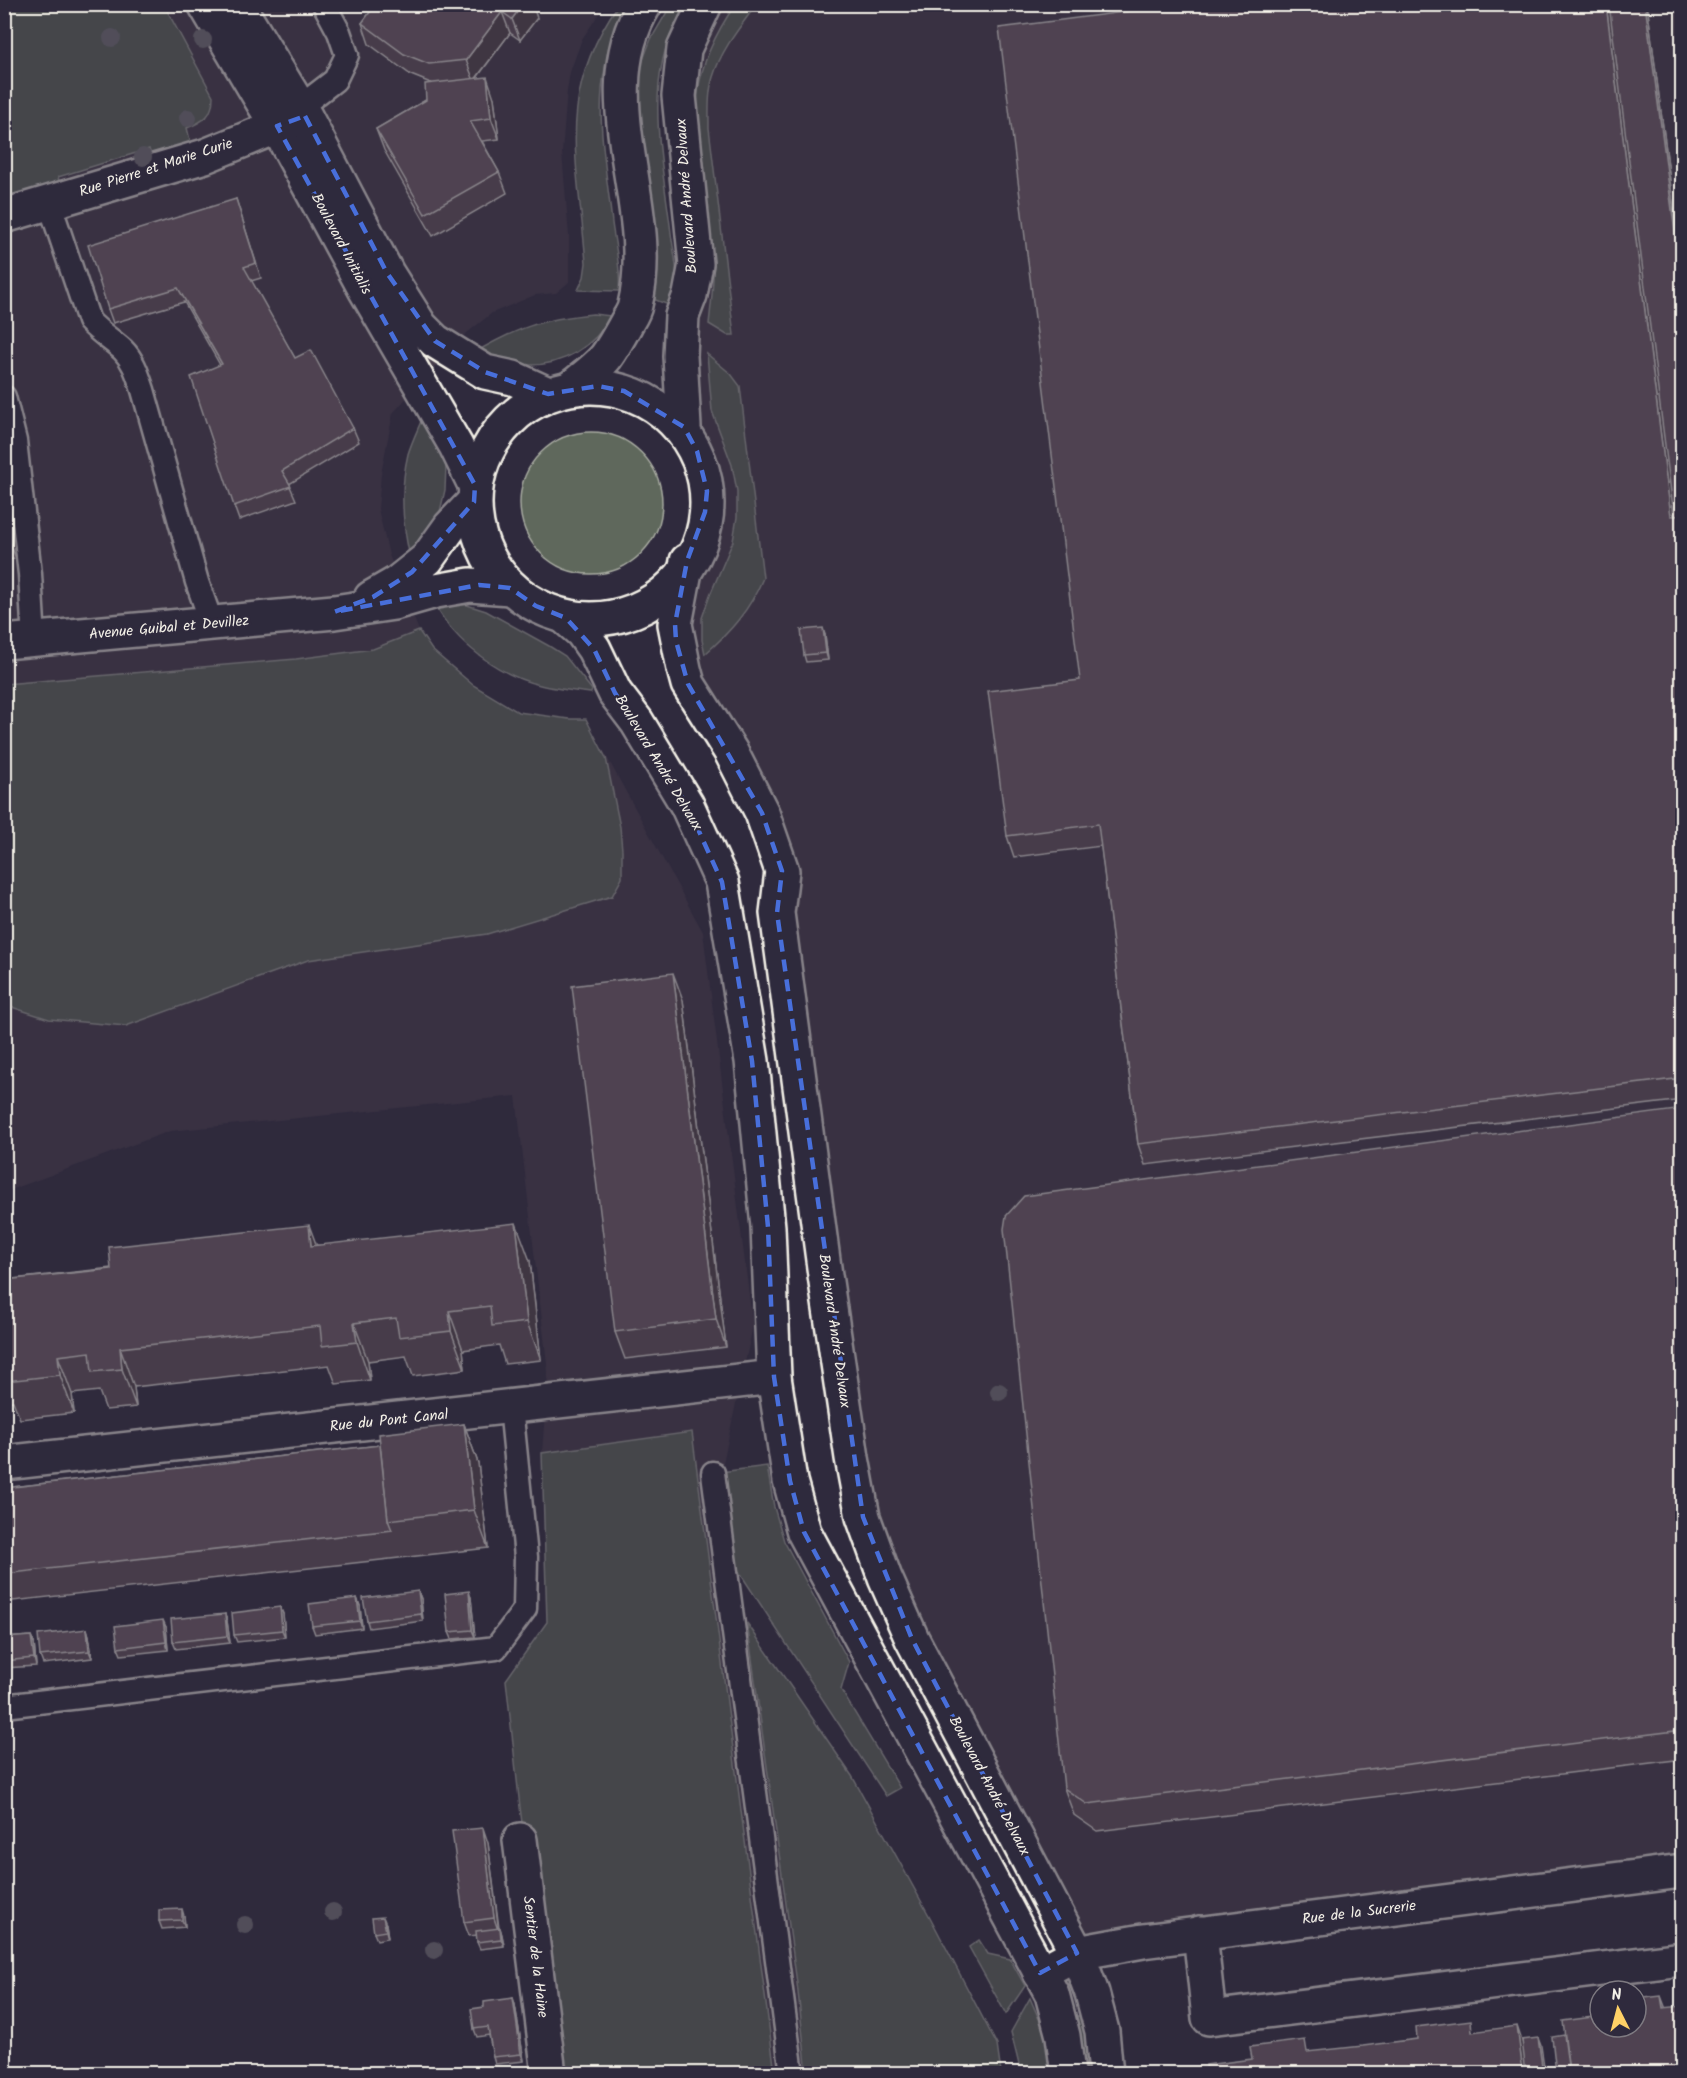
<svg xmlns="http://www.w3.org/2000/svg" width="1687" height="2078" font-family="Kalam,sans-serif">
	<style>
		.built { fill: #443a4a }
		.green { fill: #5e685c; stroke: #a9aca2; stroke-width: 1.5 }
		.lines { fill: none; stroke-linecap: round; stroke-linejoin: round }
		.lane-casing { stroke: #f4f1e8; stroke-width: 27 }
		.street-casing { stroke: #f4f1e8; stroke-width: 38 }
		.secondary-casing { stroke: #f4f1e8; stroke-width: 38 }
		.lane { stroke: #2f2a3d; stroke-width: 22 }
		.street { stroke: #2f2a3d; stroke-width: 33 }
		.secondary { stroke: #2f2a3d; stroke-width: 33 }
		.tree { fill: #7a797c }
		.wall { fill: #65535b; stroke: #f4f1e8; stroke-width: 1.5 }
		.shaded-wall { fill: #52444a; stroke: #f4f1e8; stroke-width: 1.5 }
		.building { fill: #75616a; stroke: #f4f1e8; stroke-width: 1.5 }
		.marked { fill: none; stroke: #486fdb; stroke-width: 4.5; stroke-dasharray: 12 8; stroke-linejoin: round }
		.labels { text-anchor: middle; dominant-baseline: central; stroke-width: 5; stroke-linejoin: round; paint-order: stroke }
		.street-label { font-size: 15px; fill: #f4f1e8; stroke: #2f2a3d }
	</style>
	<rect width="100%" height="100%" fill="#2f2a3d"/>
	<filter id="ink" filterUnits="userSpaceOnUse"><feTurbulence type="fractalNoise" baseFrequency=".0167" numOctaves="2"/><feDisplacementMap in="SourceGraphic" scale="12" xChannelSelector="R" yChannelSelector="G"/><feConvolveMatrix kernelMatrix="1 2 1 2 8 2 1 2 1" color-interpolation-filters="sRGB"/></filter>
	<g filter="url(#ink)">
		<g class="built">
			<path d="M5,5H605L582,39L570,72L567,91L562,153L569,236V282L556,293L535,295L492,313L462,337L393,413L381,474L378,509L389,555L419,631L432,650L473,685L518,712L569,719H586L703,932L753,1326L721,1472L734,1564L747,1622L852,1776L931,1919L997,2045L1001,2073H554L520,1807L506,1680L547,1622L542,1453L548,1372L516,1096L170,1131L5,1192Z"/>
			<path d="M705,5H1682V1871L1077,1953L885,1578L782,871L688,684L691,556L699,537L705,512L707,491L703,470L697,451L684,427L679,96Z"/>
		</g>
		<g class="green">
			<path d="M5,5H164L213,96C213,116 204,121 187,128L192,148L153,160L149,149L58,177L61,188L5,206Z"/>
			<path d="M618,5H631C621,25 610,45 605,68C595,118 607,173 612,223C615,246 621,268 619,291L578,290L584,277L586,263C578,162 555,96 618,5Z"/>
			<path d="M671,5H686C640,73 662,157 671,233C673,248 677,264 677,279C677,288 675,298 674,307L653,299L654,278L641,155L638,83L641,65L651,39Z"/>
			<path d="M735,5H756C740,27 721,50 713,77C708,93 709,111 709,128L734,335H727L709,324C711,305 714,285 713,265C713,252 710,238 708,224C702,185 693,132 698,92C702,61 717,31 735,5Z"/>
			<path d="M593,314L612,316C594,346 564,366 527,365C509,365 489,358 472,354C517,328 540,319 593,314Z"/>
			<path d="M707,354L731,374L740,386L763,578C750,610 730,632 705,654L702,640V618L710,595L733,541L737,517V491L732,465L712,411Z"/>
			<path d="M424,414L440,443L446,465L445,490L439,516L410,557C402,523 400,488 408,454C412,441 419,427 424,414Z"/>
			<circle cx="591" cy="503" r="71"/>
			<path d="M451,604L467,605L486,611L549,646L565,656L592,690L591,693C574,691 556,689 540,685C498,675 456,643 435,605Z"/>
			<path d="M419,631L432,650L473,685L518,712L569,719H586L606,758L620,827L622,850V878L612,896L487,934L308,960L126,1026L49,1019L5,1005V684L296,659L373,649Z"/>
			<path d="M692,1432L775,2073H554L520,1807L506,1680L547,1622L542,1453Z"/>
			<path d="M767,1466L774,1507L784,1541L849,1662L841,1690L900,1788L886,1796L734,1564L721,1472Z"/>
			<path d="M747,1623L852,1776L931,1919L997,2045L1001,2073H807L797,1983Z"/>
			<path d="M979,1940L988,1954L1010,1959L1025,1986L1006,2014L969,1947Z"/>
			<path d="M1030,1998L1042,2026L1055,2073H1021L1011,2032Z"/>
			<path d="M1074,2016H1079L1084,2021L1090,2073H1078Z"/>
		</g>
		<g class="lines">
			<g class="lane-casing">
				<g id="lane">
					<path d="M300,107L335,80L347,55L339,32L324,4"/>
					<path d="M49,202L89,321C100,333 112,340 123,350C134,361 138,376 143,390L197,582L212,624"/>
					<path d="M4,397L15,441L30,574L34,640"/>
					<path d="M713,1473L792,2074"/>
					<path d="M4,1706L496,1648L525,1609L526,1557L511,1407"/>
				</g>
			</g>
			<g class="street-casing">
				<g id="street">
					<path d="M205,4L277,126L365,289L456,446L475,485"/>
					<path d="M237,4L305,116L387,273L421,327L435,341L485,372L513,378L548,394"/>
					<path d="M4,216L205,156L298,118"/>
					<path d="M4,1463L774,1377"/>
					<path d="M520,1840L549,2074"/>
					<path d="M1200,1933L1209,2018L1682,1959"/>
					<path d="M1040,1973L1077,1953L1143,1941L1682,1871"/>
				</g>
			</g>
			<g class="secondary-casing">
				<g id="secondary">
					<circle cx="591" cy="503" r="116"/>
					<path d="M572,387C583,378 597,368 606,357C614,346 621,333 627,322C630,317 634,311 635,305C659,207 588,96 645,4"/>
					<path d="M684,427L680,356L682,316L690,295L696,264L679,96L684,49L705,4"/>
					<path d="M687,561L675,624L684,669L688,684L731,752L762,813L782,871L777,913L825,1275L852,1458L863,1517L885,1578L912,1639L1077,1953L1092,1993L1102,2031L1106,2074"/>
					<path d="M371,598L397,583L427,559L450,527L474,502"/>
					<path d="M566,618L582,632L594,649L615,693L637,722L687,805L722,882L752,1061L768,1227L774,1377L790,1481L804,1532L1052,1994L1063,2036L1068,2074"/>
					<path d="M4,642L334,612L394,603L436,591L470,585L510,588"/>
				</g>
			</g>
			<use href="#lane" class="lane"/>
			<use href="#street" class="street"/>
			<use href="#secondary" class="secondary"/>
		</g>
		<g class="tree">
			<circle cx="112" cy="38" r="9"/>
			<circle cx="203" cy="40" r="9"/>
			<circle cx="188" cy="118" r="9"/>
			<circle cx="143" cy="157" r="9"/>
			<circle cx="999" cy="1392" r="9"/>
			<circle cx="333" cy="1912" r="9"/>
			<circle cx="245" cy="1925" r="9"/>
			<circle cx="434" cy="1950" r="9"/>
		</g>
		<g class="wall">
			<path d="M376,4H532L537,18L520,40L510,33L476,79L494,98L499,139L482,141L499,172L507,193L433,236L384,150L376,129L426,100L433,84L411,75L369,44L362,23Z"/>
			<path d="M1647,4L1683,281V1100L1145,1165L1138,1144L1101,846L1014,857L1007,836L1080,680Z"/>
			<path d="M236,199L261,278L251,281L295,358L353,428L359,442L289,484L296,500L239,520L234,506L220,365L184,302L113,323L108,309Z"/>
			<path d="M4,458L16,559L4,560Z"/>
			<path d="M825,635L828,660L806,662L804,655Z"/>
			<path d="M683,1000L726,1347L625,1359L615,1332Z"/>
			<path d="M1683,1109V1759L1097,1831L1074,1815L1064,1788Z"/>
			<path d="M316,1245L530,1261L541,1360L505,1364L499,1345L463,1350L465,1369L413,1376L406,1356L368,1361L370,1380L336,1384L329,1365L134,1387L136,1407L106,1410L99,1391L72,1394L74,1413L20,1419L13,1401L4,1402V1280Z"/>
			<path d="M464,1424L478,1463L488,1548L4,1602V1488L380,1445Z"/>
			<path d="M418,1591L421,1599L423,1621L369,1628L367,1621Z"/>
			<path d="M357,1598L360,1606L362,1628L315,1634L312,1626Z"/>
			<path d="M471,1598L475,1637L452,1639L449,1632Z"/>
			<path d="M280,1607L283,1614L285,1637L237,1642L234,1635Z"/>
			<path d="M225,1614L227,1621L230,1643L176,1649L173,1642Z"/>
			<path d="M166,1627L168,1650L121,1655L118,1648Z"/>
			<path d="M87,1629L89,1636L92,1658L43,1664L40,1656Z"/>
			<path d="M31,1636L34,1643L36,1666L4,1668V1638Z"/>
			<path d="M488,1843L499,1928H500L502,1935L504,1946L480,1949L477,1942V1935L469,1936L464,1922Z"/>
			<path d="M184,1916L185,1927L162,1929L159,1921Z"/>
			<path d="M386,1924L388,1938L377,1940L374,1933Z"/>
			<path d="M513,1998L515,2005L524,2061L495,2064L493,2057L489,2035L477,2037L474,2029L484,2007Z"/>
		</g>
		<g class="shaded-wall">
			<path d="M523,4H532L537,18L520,40L512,19Z"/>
			<path d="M1606,4H1611L1678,530L1671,516Z"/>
			<path d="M1645,4H1647L1683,281V294Z"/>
			<path d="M502,12L510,33L474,81L466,60Z"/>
			<path d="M487,77L494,98L499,139L491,118Z"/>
			<path d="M4,458L16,559L6,531L4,517Z"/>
			<path d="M823,628L825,635L828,660L826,653Z"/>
			<path d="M673,973L683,1000L726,1347L716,1319Z"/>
			<path d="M516,1223L530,1261L541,1360L527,1322Z"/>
			<path d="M309,1225L323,1263L311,1246Z"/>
			<path d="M449,1311L463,1350L465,1369L451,1331Z"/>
			<path d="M354,1323L368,1361L370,1380L357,1342Z"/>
			<path d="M120,1348L134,1387L136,1407L122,1369Z"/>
			<path d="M58,1356L72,1394L74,1413L60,1375Z"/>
			<path d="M464,1424L478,1463L488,1548L474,1510Z"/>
			<path d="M418,1591L421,1599L423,1621L421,1614Z"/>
			<path d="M469,1591L471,1598L475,1637L472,1630Z"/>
			<path d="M357,1598L360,1606L362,1628L360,1621Z"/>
			<path d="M280,1607L283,1614L285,1637L282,1630Z"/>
			<path d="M225,1614L227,1621L230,1643L227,1636Z"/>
			<path d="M163,1620L166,1627L168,1650L166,1642Z"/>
			<path d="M87,1629L89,1636L92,1658L89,1651Z"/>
			<path d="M31,1636L34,1643L36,1666L34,1658Z"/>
			<path d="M483,1828L488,1843L499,1933L494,1918Z"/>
			<path d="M182,1909L184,1916L185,1927L182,1920Z"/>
			<path d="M383,1917L386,1924L388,1938L386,1931Z"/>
			<path d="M500,1928L502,1935L504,1946L501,1939Z"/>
			<path d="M1661,1996L1669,2017L1663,2008Z"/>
			<path d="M513,1998L515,2005L524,2061L521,2054Z"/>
			<path d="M1517,2026L1524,2047L1528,2073H1523Z"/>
			<path d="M1538,2038L1541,2046L1545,2073H1543Z"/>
		</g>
		<g class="building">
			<path d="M376,4H523L512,19L502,12L466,60L429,64L404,54L362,23Z"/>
			<path d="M1186,4H1606L1671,516L1683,515V1078L1138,1144L1098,824L1007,836L988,691L1080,680L999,28Z"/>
			<path d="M1609,4H1645L1683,294V515L1674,516Z"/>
			<path d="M487,77L491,118L470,121L499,172L425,214L376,129L426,100L425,84Z"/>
			<path d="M236,199L256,263L244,267L295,358L311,350L353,428L282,471L291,486L234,506L191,377L222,364L178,288L108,309L88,245Z"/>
			<path d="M4,517L6,531L4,532Z"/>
			<path d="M823,628L826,653L804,655L801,630Z"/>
			<path d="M673,973L716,1319L615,1332L572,986Z"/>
			<path d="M1683,1109V1730L1087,1804L1064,1788L1004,1229L1006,1216L1024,1196Z"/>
			<path d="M516,1223L527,1322L492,1326L490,1306L449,1311L451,1331L399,1337L396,1318L354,1323L357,1342L322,1346L320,1326L120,1348L122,1369L92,1372L90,1352L58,1356L60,1375L6,1381L4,1370V1280L111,1269L109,1247L309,1225L311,1246Z"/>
			<path d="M464,1424L474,1510L388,1520L379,1434Z"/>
			<path d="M380,1445L388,1520L392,1530L4,1574V1488Z"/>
			<path d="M418,1591L421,1614L367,1621L363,1598Z"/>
			<path d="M469,1591L472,1630L449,1632L445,1594Z"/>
			<path d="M357,1598L360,1621L312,1626L309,1604Z"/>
			<path d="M280,1607L282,1630L234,1635L232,1613Z"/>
			<path d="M225,1614L227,1636L173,1642L171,1619Z"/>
			<path d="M163,1620L166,1642L118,1648L115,1626Z"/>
			<path d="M87,1629L89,1651L40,1656L38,1635Z"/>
			<path d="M31,1636L34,1658L4,1661V1638Z"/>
			<path d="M483,1828L494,1918L464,1922L452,1831Z"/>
			<path d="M182,1909V1920L159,1921V1910Z"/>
			<path d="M383,1917L386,1931L374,1933L372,1918Z"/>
			<path d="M500,1928L501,1939L477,1942L476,1931Z"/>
			<path d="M1661,1996L1663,2008L1683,2006V2073H1569L1563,2021L1600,2016V2027H1636V1999Z"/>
			<path d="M513,1998L521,2054L493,2057L488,2027L474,2029L471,2009L484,2007V2002Z"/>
			<path d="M1471,2020L1472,2032L1517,2026L1523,2073H1207L1206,2065L1252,2059L1250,2047L1305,2040L1307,2052L1363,2046L1417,2039L1416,2027Z"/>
			<path d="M1564,2035L1569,2073H1556L1552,2037Z"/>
			<path d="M1538,2038L1543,2073H1526L1522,2040Z"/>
		</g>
	</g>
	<path d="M0 0H1687V2078H0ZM305,116L387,273L435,341L485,372L548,394L598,386L624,391L684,427L697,451L707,491L705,512L687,561L675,624L676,641L688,684L762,813L782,871L777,913L863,1517L912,1639L1077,1953L1040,1973L804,1532L790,1481L774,1377L768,1227L752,1061L722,882L687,805L615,693L594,649L566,618L536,606L510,588L479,585L334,612L373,597L412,572L474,502L475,485L277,126Z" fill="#2f2a3d" fill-opacity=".55" fill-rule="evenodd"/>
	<path class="marked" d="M305,116L387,273L435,341L485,372L548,394L598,386L624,391L684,427L697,451L707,491L705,512L687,561L675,624L676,641L688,684L762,813L782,871L777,913L863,1517L912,1639L1077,1953L1040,1973L804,1532L790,1481L774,1377L768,1227L752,1061L722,882L687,805L615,693L594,649L566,618L536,606L510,588L479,585L334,612L373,597L412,572L474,502L475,485L277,126Z"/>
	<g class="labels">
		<g class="street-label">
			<text transform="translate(156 168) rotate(-18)">Rue Pierre et Marie Curie</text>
			<text transform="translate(687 196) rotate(-94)">Boulevard André Delvaux</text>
			<text transform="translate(341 244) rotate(62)">Boulevard Initialis</text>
			<text transform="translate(169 628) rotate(-5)">Avenue Guibal et Devillez</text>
			<text transform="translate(658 763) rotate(59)">Boulevard André Delvaux</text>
			<text transform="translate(834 1331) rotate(82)">Boulevard André Delvaux</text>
			<text transform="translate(389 1421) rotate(-6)">Rue du Pont Canal</text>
			<text transform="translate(989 1786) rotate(62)">Boulevard André Delvaux</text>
			<text transform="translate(1359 1913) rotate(-7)">Rue de la Sucrerie</text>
			<text transform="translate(535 1957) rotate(83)">Sentier de la Haine</text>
		</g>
	</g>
	<rect width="1687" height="2078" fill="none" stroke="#2f2a3d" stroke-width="24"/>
	<rect x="12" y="12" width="1663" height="2054" fill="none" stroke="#f4f1e8" stroke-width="2" filter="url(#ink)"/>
	<g transform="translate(1618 2009) rotate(354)"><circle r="28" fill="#2f2a3d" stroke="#7e7a81" stroke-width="1.5"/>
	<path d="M0-4.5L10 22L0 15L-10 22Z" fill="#ffd166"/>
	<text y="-9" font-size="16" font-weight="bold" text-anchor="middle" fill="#f4f1e8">N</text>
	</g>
</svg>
